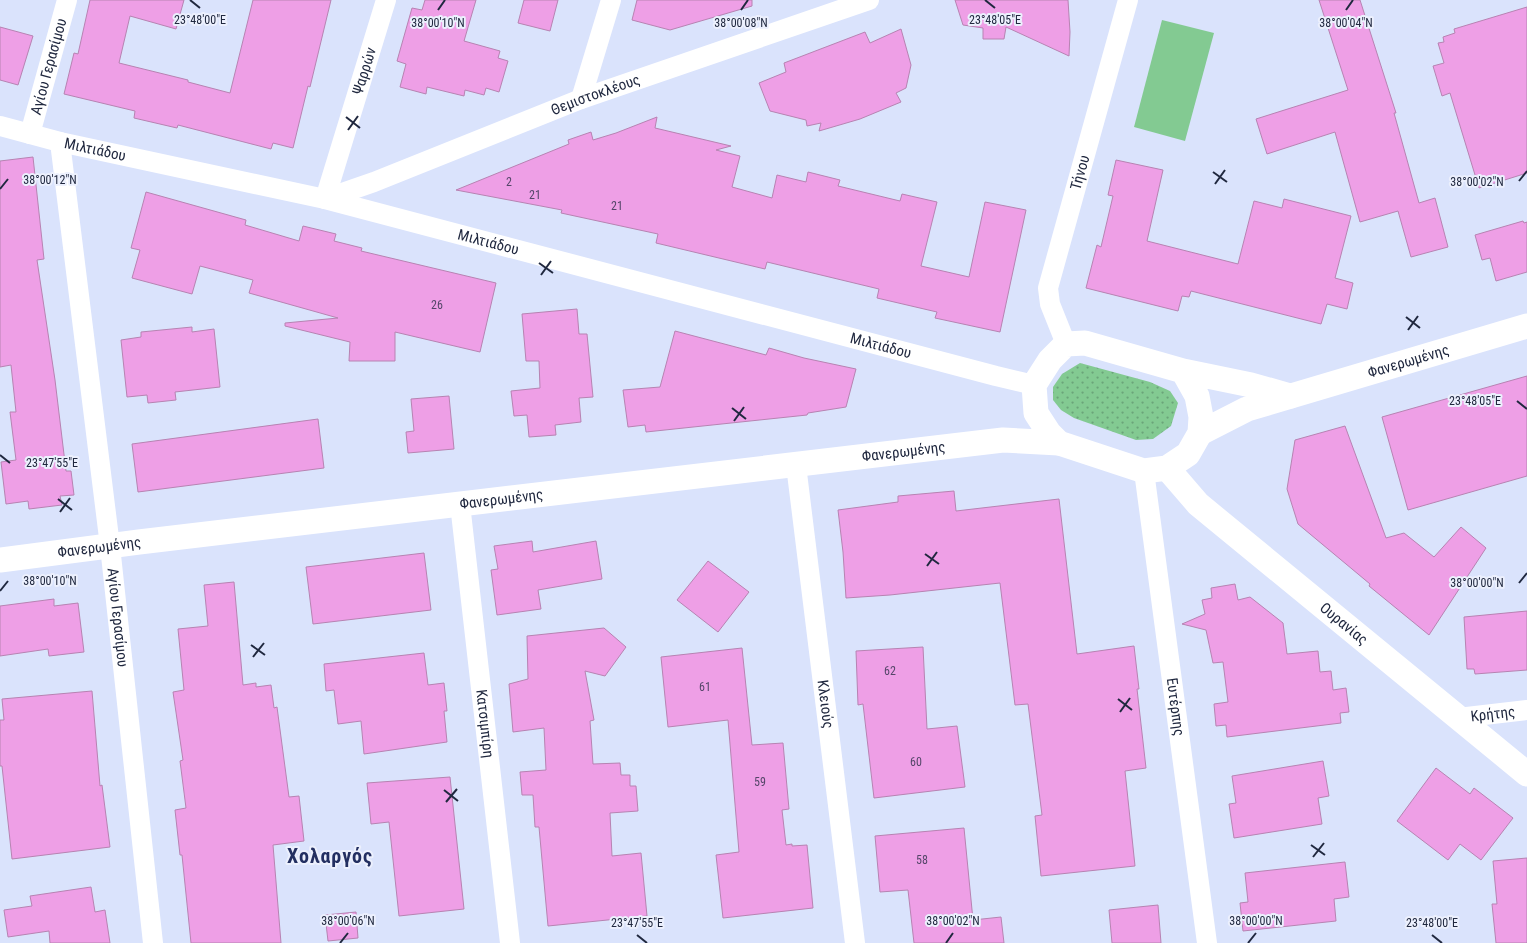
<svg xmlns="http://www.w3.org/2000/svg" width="1527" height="943" font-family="'Roboto Condensed',sans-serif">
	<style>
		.park { fill: url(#park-dots) }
		.garden { fill: #83ca92 }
		.building { fill: #ee9fe6; stroke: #b783b2 }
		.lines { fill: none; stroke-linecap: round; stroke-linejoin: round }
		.minor { stroke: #fff; stroke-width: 20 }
		.tertiary { stroke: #fff; stroke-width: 25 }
		.ticks { fill: none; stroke: #20283f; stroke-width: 2 }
		.labels { text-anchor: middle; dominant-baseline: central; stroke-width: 4; stroke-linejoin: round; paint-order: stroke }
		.number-label { font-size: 12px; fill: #544669 }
		.street-label { font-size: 15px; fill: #20283f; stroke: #ecf0fd }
		.district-label { font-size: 20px; font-weight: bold; letter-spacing: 1px; fill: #232f61; stroke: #ecf0fd }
		.ticks-label { font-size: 12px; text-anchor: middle; fill: #20283f; stroke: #ecf0fd; stroke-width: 4; stroke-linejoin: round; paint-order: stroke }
	</style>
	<defs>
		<pattern id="park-dots" width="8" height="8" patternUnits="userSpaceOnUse" patternTransform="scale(1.25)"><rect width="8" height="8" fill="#83ca92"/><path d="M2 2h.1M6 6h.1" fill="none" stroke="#6ba479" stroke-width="1.8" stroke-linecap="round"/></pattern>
	</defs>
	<rect width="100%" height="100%" fill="#dae3fc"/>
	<path class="park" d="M1080,363L1150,382L1170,391L1178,403L1171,426L1153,439L1136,440L1074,418L1061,410L1053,400V387L1062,374Z"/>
	<path class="garden" d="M1162,20L1214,33L1185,141L1134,127Z"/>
	<g class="building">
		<path d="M90,0H184L176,29L130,16L119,63L188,80V82L230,93L253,0H331L310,87L308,86L293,148L273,143L271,149L178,125L177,128L134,118L135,111L64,94L74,53L78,54Z"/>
		<path d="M425,0H476L464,41L500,51L498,58L508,61L499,92L486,88L484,95L465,90L464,96L427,87L426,94L400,87L406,64L397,61L412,8L422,10Z"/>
		<path d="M524,0H558L550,31L518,23Z"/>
		<path d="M637,0H752V6L670,30L632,20Z"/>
		<path d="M955,0H1068L1070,32L1069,56L1006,27L1004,39H983V28L963,25Z"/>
		<path d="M1319,0H1360L1396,113H1394L1419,203L1435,198L1448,247L1411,257L1398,211L1360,222L1335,132L1267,154L1256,119L1348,90Z"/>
		<path d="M1527,7V173L1479,188L1450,93L1442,96L1433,66L1444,63L1438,43L1444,42L1443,37L1455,33L1454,29Z"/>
		<path d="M0,27L33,36L18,85L0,80Z"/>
		<path d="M901,29L911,65L906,88L896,93L901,102L860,119L819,131L821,123L807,126L806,120L770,111L759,83L786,72L784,63L865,32L870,43Z"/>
		<path d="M657,117L655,128L731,146L716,150L740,156L732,187L772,198L777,175L806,182L808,172L840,180L838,186L900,201L902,194L937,202L921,266L969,277L985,202L1026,210L1000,332L935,318L937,312L877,298L879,289L767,262L765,269L656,243L658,234L561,213L562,210L456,190L569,144L568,140L591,132L593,140L616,133Z"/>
		<path d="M33,157L44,259L37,260L55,380L66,471H71L74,495L60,496L62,505L29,509L28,501L6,504L1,462L16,460L10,412H16L11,365L0,367V161Z"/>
		<path d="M1116,160L1163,170L1147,241L1238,264L1254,201L1282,208L1284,199L1351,216L1335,278L1353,283L1347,309L1327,304L1321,324L1191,291L1189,297L1182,296L1178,311L1086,288L1097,245L1101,247L1113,196L1108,195Z"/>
		<path d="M146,192L246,220L245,225L299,241L303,226L336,234L334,241L362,248L361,251L496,283L480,352L395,332V361H349L350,342L285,326V323L338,318L249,293L253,280L200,266L192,294L132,278L140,250L131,248Z"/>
		<path d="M1523,221L1524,223L1527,222V272L1496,281L1490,258L1482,260L1475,235Z"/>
		<path d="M577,309L579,334H587L593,397L579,398L581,422L555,425L556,435L529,437L527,415L514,416L511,391L540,388L539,361H526L522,314Z"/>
		<path d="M192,327V332L214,329L220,387L175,392L176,400L148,403L147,395L127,397L121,340L141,337V332Z"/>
		<path d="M675,331L766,355L769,348L804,358L856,369L846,407L808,413L807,415L646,432L645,425L628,427L623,390L660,387Z"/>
		<path d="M1527,376V476L1408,510L1382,417Z"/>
		<path d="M449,396L454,449L408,453L406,432L414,431L411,399Z"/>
		<path d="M318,419L324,468L138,492L132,444Z"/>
		<path d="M1345,426L1386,538L1404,533L1434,557L1461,527L1486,548L1429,635L1369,586L1370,584L1298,524L1287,489L1295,440Z"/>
		<path d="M954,491L956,511L1059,499L1077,654L1134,646L1139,689H1137L1146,768L1125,771L1135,866L1041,876L1035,816L1042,815L1028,704L1015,705L1000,583L890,595L846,598L843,552L838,510L898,502V496Z"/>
		<path d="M532,541L533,552L596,541L602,579L538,590L541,609L497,615L491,570L498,569L494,546Z"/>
		<path d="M424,553L431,610L313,624L306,567Z"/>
		<path d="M708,561L749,592L718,632L677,600Z"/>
		<path d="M234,582L243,685L256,683V687L271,685L274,708L277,707L289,797L299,796L304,841L273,845L281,943H191L182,855H180L175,810L186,808L180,761L183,760L173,692L184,690L178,629L208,626L204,585Z"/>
		<path d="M1235,584L1238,600L1250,597L1283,623L1287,654L1318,651L1320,672L1331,671L1333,690L1346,688L1349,712L1340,713L1341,723L1227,737L1226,725L1216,726L1214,704L1228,702L1223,662L1213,663L1206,630L1182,624L1205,614L1202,600L1212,598L1211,588Z"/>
		<path d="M54,599V606L78,603L84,652L49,656L48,649L0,656V606Z"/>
		<path d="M1527,611V670L1475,674L1474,669H1467L1464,617Z"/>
		<path d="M604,628L626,647L605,676L585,671L594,720L590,721L593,764L620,763L621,775H630V786H636L638,811L610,813L612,856L641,853L647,916L548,926L539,827H535L533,795H522L520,772L546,770L544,728L513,732L509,684L528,679L527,636Z"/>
		<path d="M923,647L927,729L957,726L965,787L874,798L863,704L858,705L856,651Z"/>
		<path d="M742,648L752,745L783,743L789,809L782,810L786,845L792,844V846L807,845L813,908L723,918L716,855L739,852L728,720L668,727L661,657Z"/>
		<path d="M424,653L428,685L444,683L447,711H444L447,742L364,754L361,721L338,724L334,690L326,691L324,664Z"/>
		<path d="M92,691L100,786L102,785L110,847L12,859L2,766H0V720H4L2,699Z"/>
		<path d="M1323,761L1329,796L1318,798L1322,824L1234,838L1229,804L1236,803L1232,776Z"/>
		<path d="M1436,768L1470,794L1474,788L1513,818L1481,860L1460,844L1448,860L1397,821Z"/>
		<path d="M450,777L464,909L399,916L389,822L371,824L367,783Z"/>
		<path d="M964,828L973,920L1001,917L1004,943H914L908,890L880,892L875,836Z"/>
		<path d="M1527,858V943H1496L1492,904H1497L1493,861Z"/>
		<path d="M1345,862L1349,897L1334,899L1336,921L1243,931L1240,903L1248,902L1245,873Z"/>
		<path d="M91,887L95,912L105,910L110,943H50L49,931L8,937L4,910L32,906L30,896Z"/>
		<path d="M1158,905L1161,943H1112L1109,910Z"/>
		<path d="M356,912L358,938L328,941L325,915Z"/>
	</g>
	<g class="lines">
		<g class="minor">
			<path d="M581,99L611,0"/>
			<path id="s1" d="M0,126L60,142L325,199L996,376L1034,385"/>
			<path id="s2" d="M30,134L67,0"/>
			<path id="s3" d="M60,142L110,546L153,943"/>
			<path id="s4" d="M325,199L374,182L581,99L869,0"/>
			<path id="s5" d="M325,199L386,0"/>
			<path id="s6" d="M1066,344L1050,304L1048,288L1128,0"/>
			<path id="s7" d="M796,465L855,943"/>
			<path id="s8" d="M1144,471L1207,943"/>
			<path id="s9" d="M460,504L510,943"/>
			<path id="s10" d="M1458,718L1527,710"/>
		</g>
		<g class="tertiary">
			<path d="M1183,371L1197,396L1201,417L1200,433L1188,454L1167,468L1144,471L1059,443L1049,433L1036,413L1034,385L1050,360L1066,344L1085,343L1183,371L1251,385L1290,396"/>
			<path id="s11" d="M1200,433L1247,409L1527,326"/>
			<path id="s12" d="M1167,468L1198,504L1527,774"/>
			<path id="s13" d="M0,560L139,542L1003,440L1059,443"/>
		</g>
	</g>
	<path class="ticks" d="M190,0L200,8M985,0L995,8M438,10L445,0M741,10L748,0M1346,10L1353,0M346,117L360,128M348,130L358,116M1213,172L1227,182M1519,181L1527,171M1215,184L1225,170M0,189L8,179M539,263L553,273M541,275L551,261M1406,317L1420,328M1408,330L1418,316M1517,401L1527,409M732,408L746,419M734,421L744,407M0,455L10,463M58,499L72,510M60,512L70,498M925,554L939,564M927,566L937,552M1519,583L1527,573M0,591L8,581M251,645L265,655M253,657L264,643M1118,699L1132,710M1120,712L1130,698M444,790L458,801M446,802L457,789M1311,845L1325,855M1313,857L1324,843M637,935L647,943M1432,935L1442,943M340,943L348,933M946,943L953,933M1248,943L1256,933"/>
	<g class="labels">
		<g class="number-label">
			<text x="509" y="182">2</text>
			<text x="535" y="195">21</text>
			<text x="617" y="206">21</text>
			<text x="437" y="305">26</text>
			<text x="890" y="671">62</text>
			<text x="705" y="687">61</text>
			<text x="916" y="762">60</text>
			<text x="760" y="782">59</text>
			<text x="922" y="860">58</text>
		</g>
		<g class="street-label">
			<text stroke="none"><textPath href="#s2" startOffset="70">Αγίου Γερασίμου</textPath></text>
			<text stroke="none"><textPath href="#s5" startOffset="134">Ψαρρών</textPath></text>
			<text stroke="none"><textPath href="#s4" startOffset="290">Θεμιστοκλέους</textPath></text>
			<text stroke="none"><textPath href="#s1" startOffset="98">Μιλτιάδου</textPath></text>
			<text stroke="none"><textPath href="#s6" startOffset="179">Τήνου</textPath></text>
			<text stroke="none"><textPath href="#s1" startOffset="502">Μιλτιάδου</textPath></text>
			<text stroke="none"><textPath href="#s1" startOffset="908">Μιλτιάδου</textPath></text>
			<text stroke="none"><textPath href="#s11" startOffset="221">Φανερωμένης</textPath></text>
			<text stroke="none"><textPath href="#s13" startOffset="910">Φανερωμένης</textPath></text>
			<text stroke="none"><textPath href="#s13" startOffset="505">Φανερωμένης</textPath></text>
			<text stroke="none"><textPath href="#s13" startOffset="100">Φανερωμένης</textPath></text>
			<text stroke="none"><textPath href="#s3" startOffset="479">Αγίου Γερασίμου</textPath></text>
			<text stroke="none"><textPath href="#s12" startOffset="236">Ουρανίας</textPath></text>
			<text stroke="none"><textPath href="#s7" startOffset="241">Κλειούς</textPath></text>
			<text stroke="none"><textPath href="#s8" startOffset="238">Ευτέρπης</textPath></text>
			<text stroke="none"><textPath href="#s10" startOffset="35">Κρήτης</textPath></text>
			<text stroke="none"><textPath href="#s9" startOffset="221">Κατσιμπίρη</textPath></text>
		</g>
		<g class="district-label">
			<text x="330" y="856">Χολαργός</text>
		</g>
	</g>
	<g class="ticks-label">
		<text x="200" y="24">23°48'00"E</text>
		<text x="995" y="24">23°48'05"E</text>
		<text x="438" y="27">38°00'10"N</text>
		<text x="741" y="27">38°00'08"N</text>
		<text x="1346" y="27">38°00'04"N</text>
		<text x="50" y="184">38°00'12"N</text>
		<text x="1477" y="186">38°00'02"N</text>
		<text x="1475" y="405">23°48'05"E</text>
		<text x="52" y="467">23°47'55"E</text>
		<text x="50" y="585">38°00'10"N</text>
		<text x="1477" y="587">38°00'00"N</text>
		<text x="348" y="925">38°00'06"N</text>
		<text x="953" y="925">38°00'02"N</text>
		<text x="1256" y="925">38°00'00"N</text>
		<text x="637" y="927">23°47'55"E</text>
		<text x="1432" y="927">23°48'00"E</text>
	</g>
</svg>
